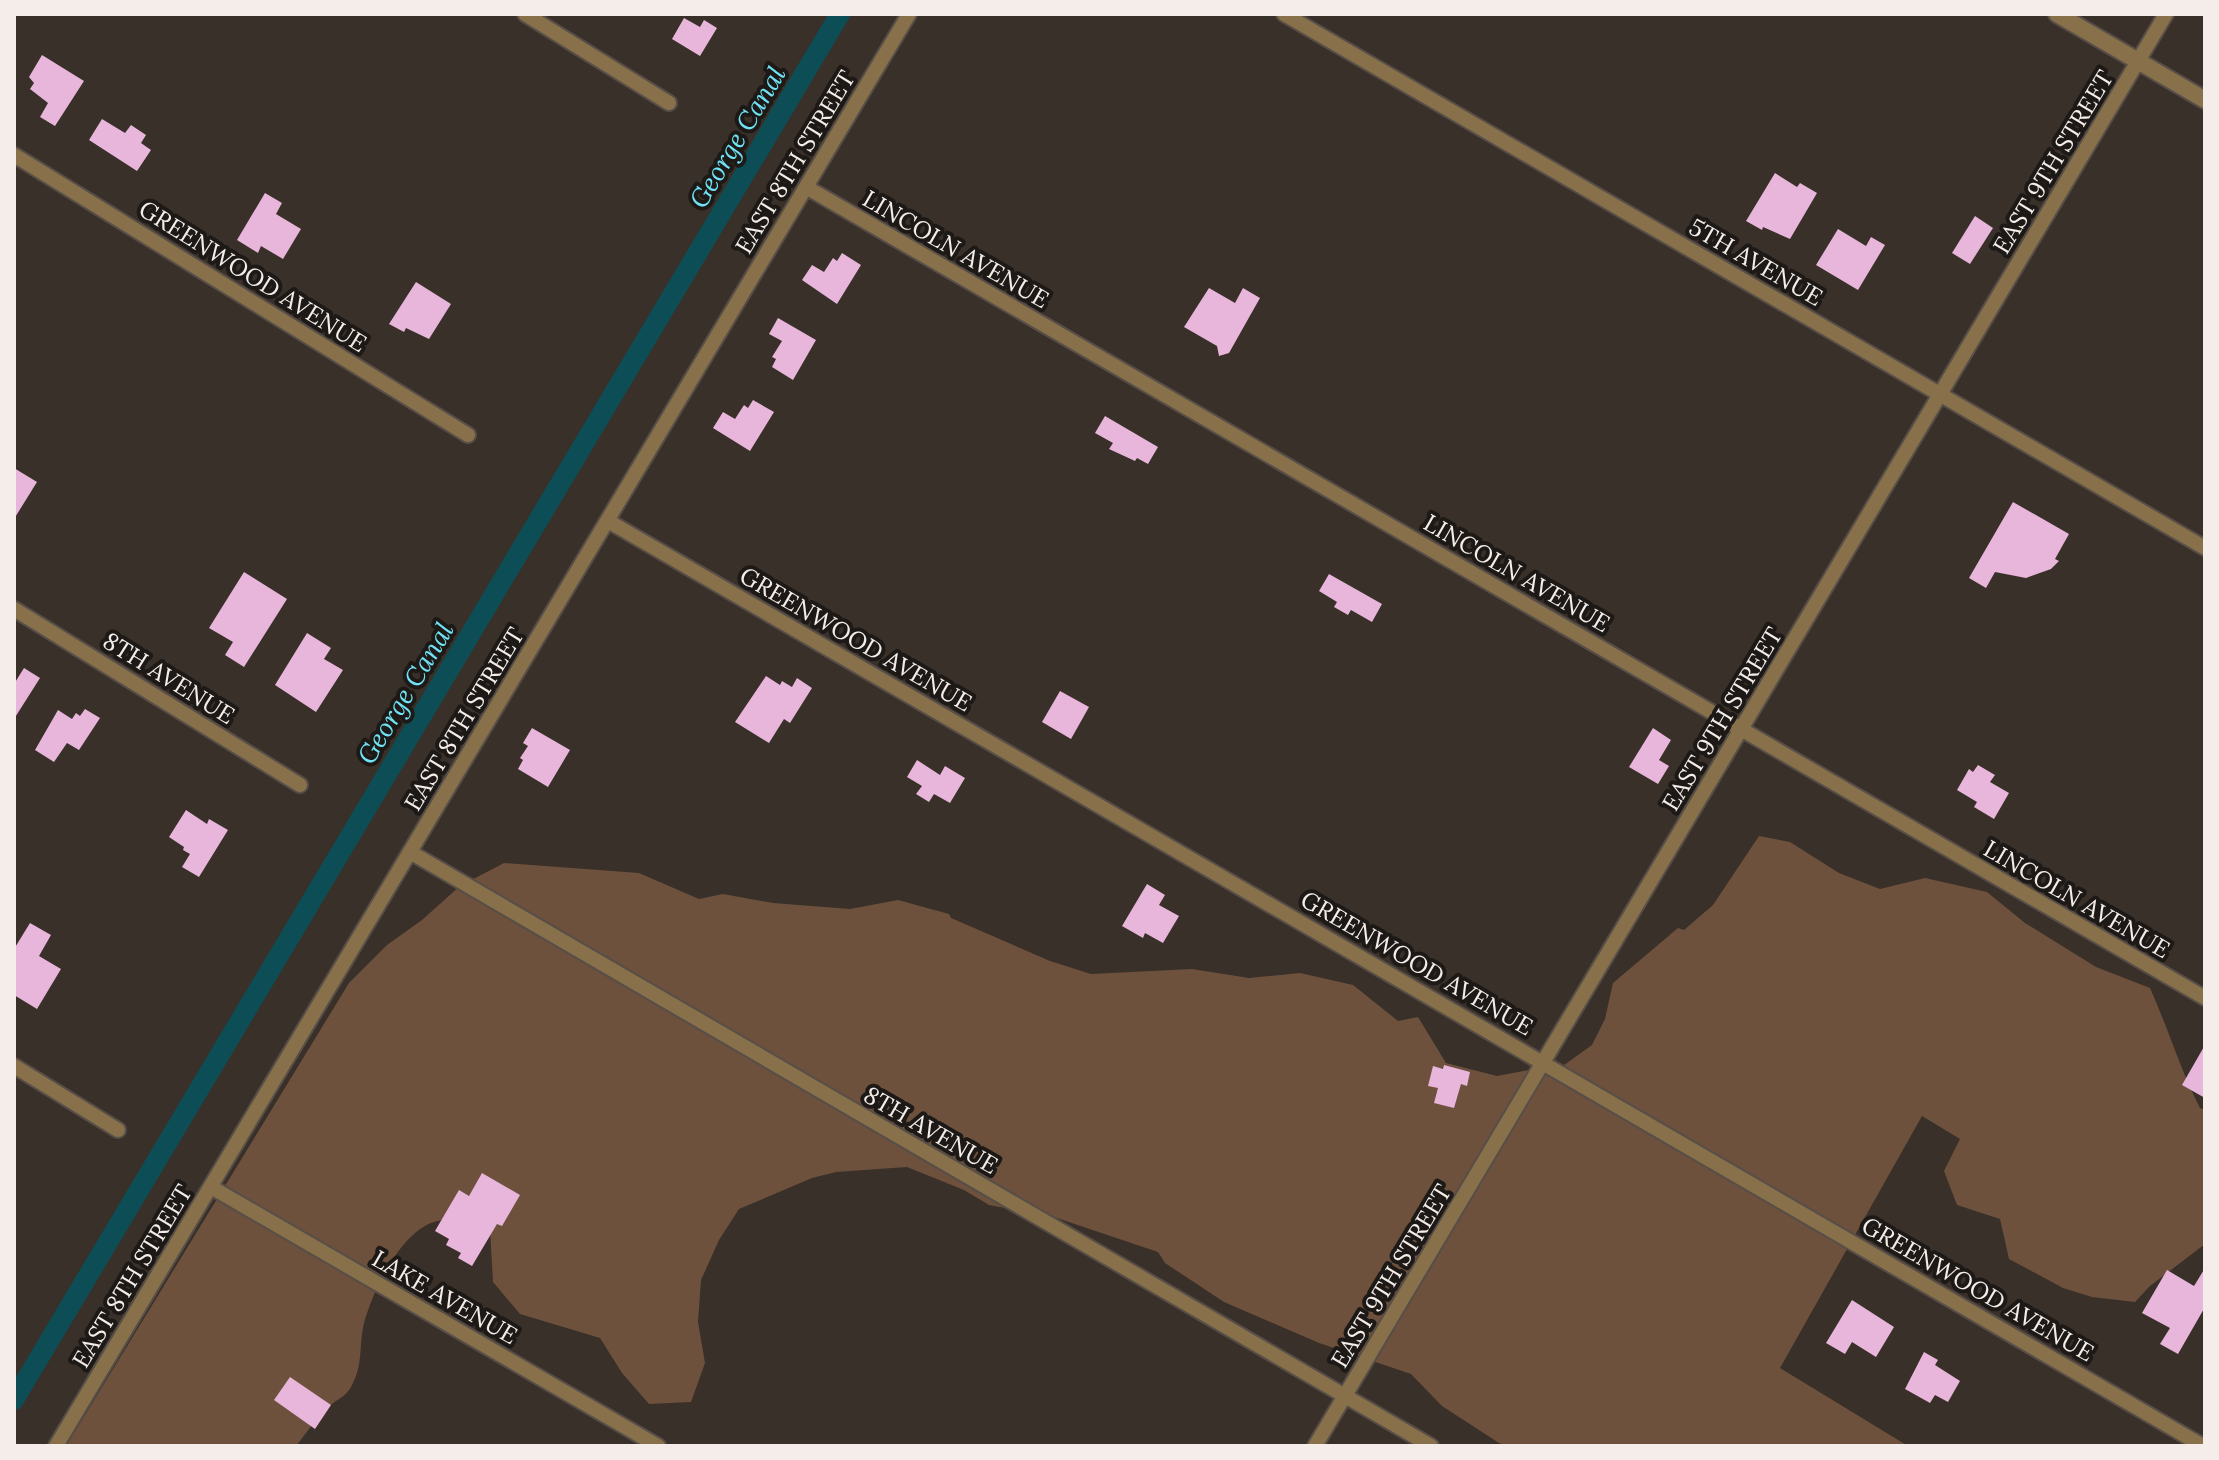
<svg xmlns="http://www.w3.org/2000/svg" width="2219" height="1460" font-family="Lora,serif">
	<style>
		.green { fill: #6d513c }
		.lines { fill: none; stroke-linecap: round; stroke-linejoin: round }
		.canal { stroke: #0d4e56; stroke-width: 20 }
		.building { fill: #e8b5db }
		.minor-casing { stroke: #574e48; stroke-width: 18 }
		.tertiary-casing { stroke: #574e48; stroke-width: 20 }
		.minor { stroke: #88714a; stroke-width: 14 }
		.tertiary { stroke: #88714a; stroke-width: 16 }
		.labels { text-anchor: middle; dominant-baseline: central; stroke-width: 8; stroke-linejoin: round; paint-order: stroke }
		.street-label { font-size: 24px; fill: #f4ede9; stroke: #1d1916 }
		.water-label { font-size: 26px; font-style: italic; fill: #70e4f6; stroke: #1d1916 }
	</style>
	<rect width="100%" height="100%" fill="#393029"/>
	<path class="green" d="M1759,836L1790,842L1839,873L1880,889L1925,878L1987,892L2025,923L2096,967L2150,988C2168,1028 2180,1069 2200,1108L2205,1110V1244L2150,1286L2135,1302L2092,1297L2063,1288L2009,1259L2000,1219L1957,1205L1944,1171L1960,1139L1922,1116L1780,1368L1908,1446H1509L1499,1443L1442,1406L1411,1374L1319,1343L1224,1302L1165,1263L1158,1252L1054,1217L989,1205L964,1190L907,1167L836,1172L812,1178L739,1209L719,1240L701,1280L698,1322L705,1363L691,1402L649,1404L622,1373L600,1338L520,1314L493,1282L490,1229C476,1226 461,1221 448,1220C406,1217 373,1290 364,1323C359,1344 363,1364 353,1383C348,1395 341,1397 332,1404C318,1414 307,1433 296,1446H66L349,983L387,945L422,920L460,886L504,863L639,873L699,899L723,894L773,903L850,909L898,900L949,914L951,918L1050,961L1091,974L1192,969L1249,978L1300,973L1353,985L1398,1021L1418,1017L1446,1063L1497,1076L1540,1068H1560L1592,1045L1605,1019L1613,983L1678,928L1684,930L1713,905Z"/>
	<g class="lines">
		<path class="canal" d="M14,1400L840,14"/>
	</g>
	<g class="building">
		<path d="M684,18L700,27L704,20L717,28L700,56L672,39Z"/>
		<path d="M42,55L84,81L55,126L40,117L48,103L30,89L34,83L29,77Z"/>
		<path d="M102,119L125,133L131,125L146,135L141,143L151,150L137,171L89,140Z"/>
		<path d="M1775,173L1797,187L1800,183L1817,193L1790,239L1763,227L1762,230L1746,221Z"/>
		<path d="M265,193L282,203L276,214L301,229L283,259L261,246L258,253L237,240Z"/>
		<path d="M1975,216L1993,228L1970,264L1952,253Z"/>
		<path d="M1838,229L1866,246L1871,237L1885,245L1858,290L1816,265Z"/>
		<path d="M842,253L861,265L837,304L802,280L812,265L824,272L833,258L837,261Z"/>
		<path d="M416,282L451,304L429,339L406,328L404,332L389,324Z"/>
		<path d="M1209,288L1235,303L1243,288L1260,298L1229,353L1219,356L1217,346L1184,327Z"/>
		<path d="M778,318L816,340L793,380L772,367L776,359L772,357L782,341L769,334Z"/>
		<path d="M753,400L774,412L750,451L713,428L723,412L735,419L744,405L748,408Z"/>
		<path d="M1105,416L1158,447L1148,464L1137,458L1135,461L1109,449L1113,443L1095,433Z"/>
		<path d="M14,468L37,482L14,519Z"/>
		<path d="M2013,502L2069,534L2055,559L2059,561L2051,569L2026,578L1995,572L1986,588L1969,578Z"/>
		<path d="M244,572L287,599L244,667L225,655L233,642L209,628Z"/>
		<path d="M1329,574L1382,604L1372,622L1351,610L1348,615L1334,607L1337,602L1319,591Z"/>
		<path d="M307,633L331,648L324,659L343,670L316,712L275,685Z"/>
		<path d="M24,668L40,678L14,719V684Z"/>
		<path d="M766,676L780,685L782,681L792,687L797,678L812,688L790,723L784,719L769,743L735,722Z"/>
		<path d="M1060,691L1089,707L1071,739L1042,722Z"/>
		<path d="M85,709L100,718L79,750L67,743L54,762L35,750L58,710L72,719L76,713L80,716Z"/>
		<path d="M532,728L570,750L548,787L518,769L523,760L520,758L528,746L523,743Z"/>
		<path d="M1653,728L1671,740L1659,760L1669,766L1658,784L1629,767Z"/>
		<path d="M917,760L940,775L945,766L965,778L950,803L934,794L929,802L916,794L922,786L907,777Z"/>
		<path d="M1978,765L1995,775L1990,782L2009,793L1994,819L1974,807L1977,802L1957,790L1969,769L1973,772Z"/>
		<path d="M186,810L207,824L209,819L228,830L199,877L182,867L190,854L183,850L184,847L169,837Z"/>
		<path d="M1147,884L1165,895L1159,905L1179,916L1163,943L1145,933L1143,938L1122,926Z"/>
		<path d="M30,923L51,935L39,956L61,969L37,1009L14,995V949Z"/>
		<path d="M2205,1045V1098L2182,1085Z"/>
		<path d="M1444,1065L1470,1072L1467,1086L1461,1084L1454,1108L1434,1103L1438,1088L1428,1086L1433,1066L1443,1069Z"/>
		<path d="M482,1173L520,1195L502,1226L497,1224L472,1266L458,1258L461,1253L446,1245L449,1239L435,1231L459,1190L469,1196Z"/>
		<path d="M2205,1268V1307L2178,1354L2160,1344L2170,1328L2142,1313L2167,1270L2194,1286Z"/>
		<path d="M1852,1300L1894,1327L1876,1357L1852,1342L1845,1354L1826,1343Z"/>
		<path d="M1924,1352L1938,1360L1935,1365L1960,1381L1948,1402L1935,1395L1930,1403L1905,1389Z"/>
		<path d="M290,1377L331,1405L315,1429L274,1400Z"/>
	</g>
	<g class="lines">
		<g class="minor-casing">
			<g id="minor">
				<path d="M525,14L669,103"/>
				<path d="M1284,14L2205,548"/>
				<path d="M14,155L468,435"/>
				<path d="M806,187L2205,998"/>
				<path d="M608,521L2203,1446"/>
				<path d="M14,609L300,785"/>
				<path d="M410,852L1431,1446"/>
				<path d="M14,1066L118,1130"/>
				<path d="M211,1187L658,1446"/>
				<path d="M56,1446L909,14"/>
				<path d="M1315,1446L2166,14"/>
			</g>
		</g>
		<g class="tertiary-casing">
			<path id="tertiary" d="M2057,14L2205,100"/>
		</g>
		<use href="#minor" class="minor"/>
		<use href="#tertiary" class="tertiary"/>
	</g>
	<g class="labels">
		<g class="street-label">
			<text transform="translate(795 162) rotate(-59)">EAST 8TH STREET</text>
			<text transform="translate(2053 162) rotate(-59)">EAST 9TH STREET</text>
			<text transform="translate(956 249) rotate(30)">LINCOLN AVENUE</text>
			<text transform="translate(1756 262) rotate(30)">5TH AVENUE</text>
			<text transform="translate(253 276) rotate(32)">GREENWOOD AVENUE</text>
			<text transform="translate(1517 573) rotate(30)">LINCOLN AVENUE</text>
			<text transform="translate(856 639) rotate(30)">GREENWOOD AVENUE</text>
			<text transform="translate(169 678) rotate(32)">8TH AVENUE</text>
			<text transform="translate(464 719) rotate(-59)">EAST 8TH STREET</text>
			<text transform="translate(1722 719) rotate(-59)">EAST 9TH STREET</text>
			<text transform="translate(2077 899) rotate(30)">LINCOLN AVENUE</text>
			<text transform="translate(1417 963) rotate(30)">GREENWOOD AVENUE</text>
			<text transform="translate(931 1130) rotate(30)">8TH AVENUE</text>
			<text transform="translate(132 1276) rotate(-59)">EAST 8TH STREET</text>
			<text transform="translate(1391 1276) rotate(-59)">EAST 9TH STREET</text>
			<text transform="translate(1978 1289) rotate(30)">GREENWOOD AVENUE</text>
			<text transform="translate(445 1297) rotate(30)">LAKE AVENUE</text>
		</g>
		<g class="water-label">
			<text transform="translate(737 137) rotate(-59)">George Canal</text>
			<text transform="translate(405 693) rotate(-59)">George Canal</text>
		</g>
	</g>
	<rect width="2219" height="1460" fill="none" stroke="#f4ede9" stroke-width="32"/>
</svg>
